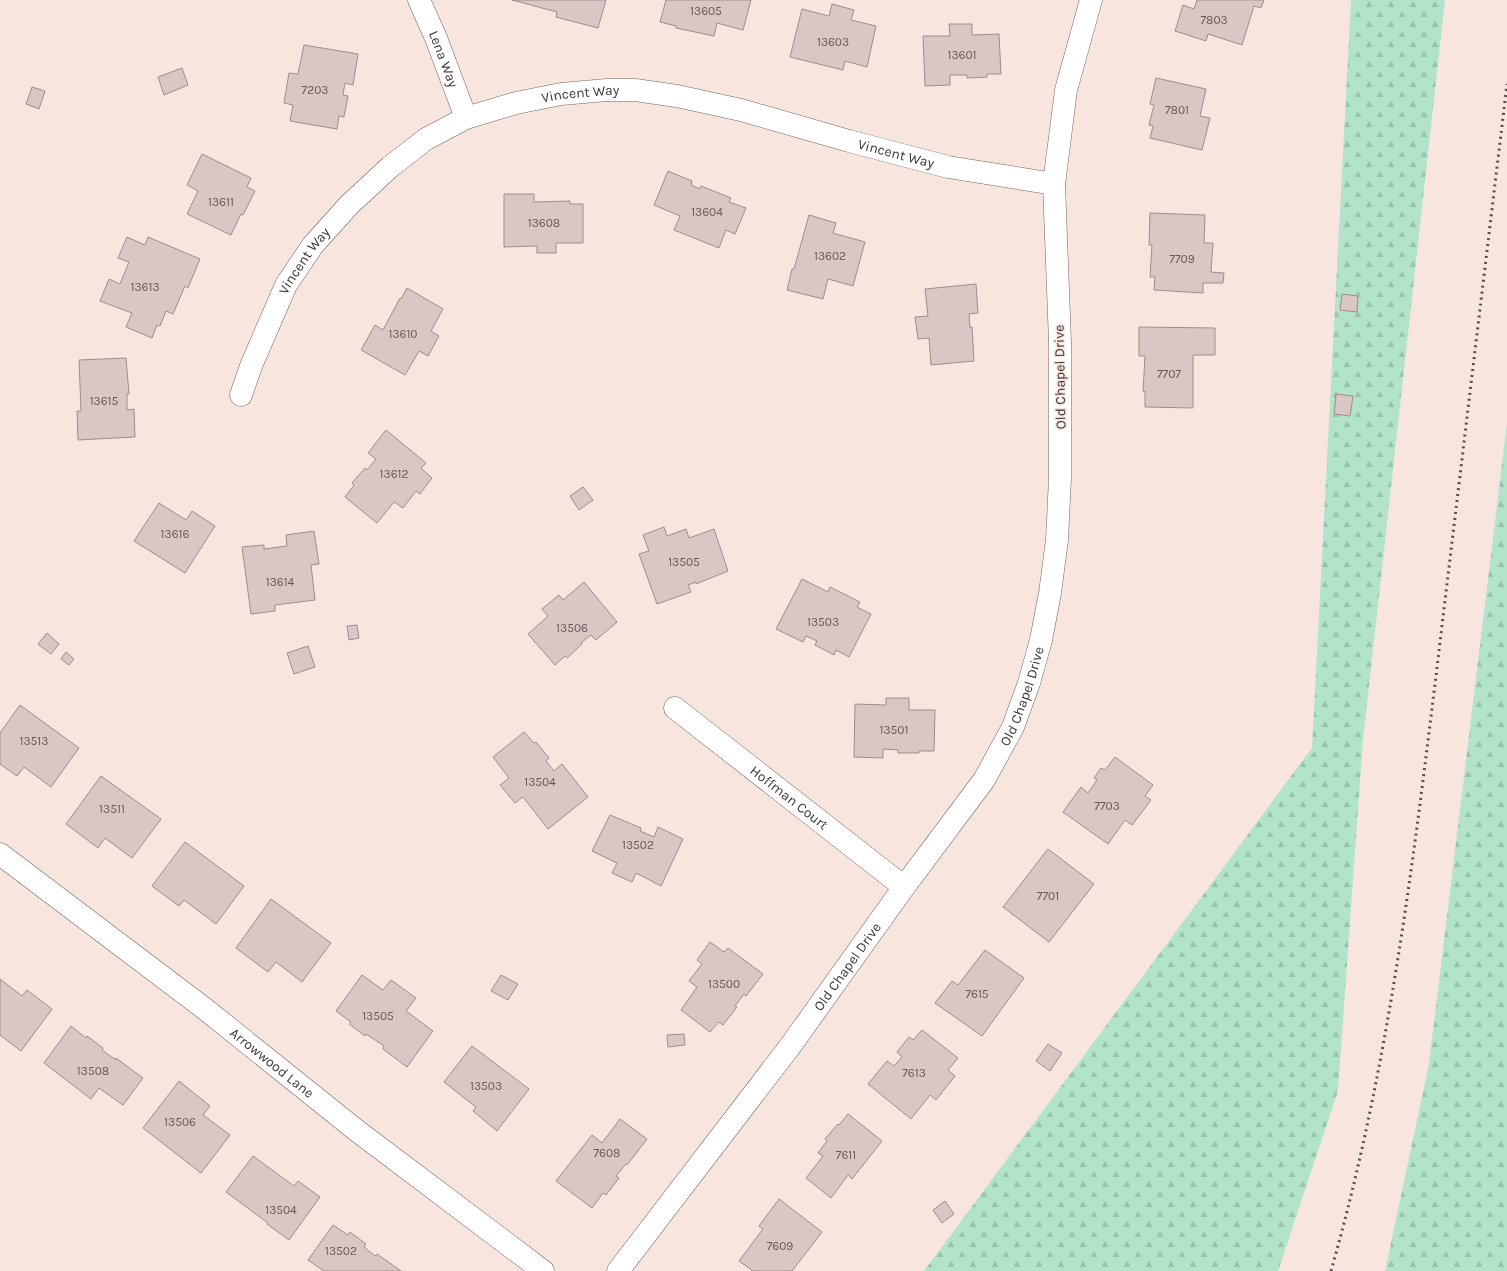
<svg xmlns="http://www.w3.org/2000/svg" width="1507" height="1271" font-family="Karla,sans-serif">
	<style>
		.forest { fill: url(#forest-firs) }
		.building { fill: #dac6c5; stroke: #9f8c8b }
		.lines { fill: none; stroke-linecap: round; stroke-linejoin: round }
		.minor-casing { stroke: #73635d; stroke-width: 23 }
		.minor { stroke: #fff; stroke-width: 22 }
		.rail { stroke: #564d4a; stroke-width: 3; stroke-dasharray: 2 4; stroke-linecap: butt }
		.labels { text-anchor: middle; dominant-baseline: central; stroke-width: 3; stroke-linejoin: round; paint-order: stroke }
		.number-label { font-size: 12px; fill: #645a58 }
		.street-label { font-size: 14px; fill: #3d3633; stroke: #f8e6de }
	</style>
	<defs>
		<pattern id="forest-firs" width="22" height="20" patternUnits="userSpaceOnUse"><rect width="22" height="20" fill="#b1e4c8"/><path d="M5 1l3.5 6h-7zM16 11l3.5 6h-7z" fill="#99c4ac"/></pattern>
	</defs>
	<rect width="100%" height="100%" fill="#f8e6de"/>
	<g class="forest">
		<path d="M1351,0H1445L1363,740L1338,1091L1278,1271H924L1312,748Z"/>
		<path d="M1507,423V1271H1385L1429,1064Z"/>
	</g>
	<g class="building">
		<path d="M512,0H606L598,28L556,17L557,12Z"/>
		<path d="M666,0H751L743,30L717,23L714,36L676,28V26L660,22Z"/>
		<path d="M1197,0H1264L1261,8L1254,6L1242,45L1208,34L1206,41L1175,31L1183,5L1194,9Z"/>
		<path d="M832,4L854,10L851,20L876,26L867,67L845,61L843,70L790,57L802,9L829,16Z"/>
		<path d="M949,24H972V35L999,34L1001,74H987V77L967,78V75H950V85L925,86L923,36H950Z"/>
		<path d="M304,45L358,54L353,85L345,83L343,95L348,96L344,117L339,116L337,129L290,121L293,105L284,103L289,73L298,74Z"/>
		<path d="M182,68L188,85L164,95L158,77Z"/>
		<path d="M1156,78L1206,89L1200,116L1210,118L1202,150L1150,138L1153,126L1149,125L1154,105L1150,104Z"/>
		<path d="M32,87L45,91L39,109L26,104Z"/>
		<path d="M202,154L251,178L247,187L255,191L243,215L241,214L231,235L187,214L198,191L187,185Z"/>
		<path d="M668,171L692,181L691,185L700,189L701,186L731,198L729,202L746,208L735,234L726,230L719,248L674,230L680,216L654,205Z"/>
		<path d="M504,194H534V202L570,201V204H583V243H556V253H537V246L504,247Z"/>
		<path d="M1150,213L1205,215L1204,243H1213L1211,272L1224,273L1223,283H1203V293L1154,290L1155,277H1150L1152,245H1149Z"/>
		<path d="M809,215L836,223L833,233L865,242L853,286L828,279L823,299L787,290L792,269H794Z"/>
		<path d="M127,237L145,245L148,237L200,259L188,288L185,286L173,314L166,311L160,326L157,325L152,338L126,327L132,313L100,301L109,279L120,284L129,262L118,258Z"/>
		<path d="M976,284L978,313L969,314L970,328L972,327L974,361L931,365L929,338L918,339L915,317L928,316L925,289Z"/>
		<path d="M407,288L443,309L431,331L439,336L428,356L419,351L405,375L361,350L375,325L383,330L400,298L401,299Z"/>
		<path d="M1342,294L1358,296L1357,312L1340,310Z"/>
		<path d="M1139,327L1215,328V355H1193V408L1145,407V391L1143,392L1145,356H1139Z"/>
		<path d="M126,358L129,394H127V410L134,409L135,437L78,440L77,411H81L79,360Z"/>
		<path d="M1336,394L1353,396L1350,416L1334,414Z"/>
		<path d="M386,430L426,463L421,468L432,478L420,494L416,491L403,508L394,502L377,523L345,497L354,485L352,483L365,468L367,470L376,459L368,453Z"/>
		<path d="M583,487L593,500L579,510L570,496Z"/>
		<path d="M159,503L186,520L192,511L215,526L185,573L134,541Z"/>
		<path d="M664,527L667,536L686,529L689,538L714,529L728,571L696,584V582L688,585L691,592L657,604L639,554L649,551L643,535Z"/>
		<path d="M314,531L319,564L311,565L315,600L275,605V611L251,614L242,547L264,545V549L287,546L286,535Z"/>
		<path d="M802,579L828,592L830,587L860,602L857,607L871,614L849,657L836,650L834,655L815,645L817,641L806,636L803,642L776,629Z"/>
		<path d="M584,582L617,622L596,640L591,635L581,643L582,644L567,658L565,656L555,665L528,634L548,616L542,609L559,595L563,600Z"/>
		<path d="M357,625L359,638L349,640L347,626Z"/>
		<path d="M47,633L59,644L51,654L38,644Z"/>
		<path d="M308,646L315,667L294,674L287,653Z"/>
		<path d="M66,652L74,659L69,665L61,659Z"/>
		<path d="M886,698H909V710H935L934,751H919V753H898V750L883,749V758L854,757L855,704L886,705Z"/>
		<path d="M20,705L79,748L51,787L24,767L17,776L0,764V733Z"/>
		<path d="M524,732L534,743L536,742L549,758L546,761L554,771L562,764L588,797L548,829L523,797L515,803L500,785L509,778L493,757Z"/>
		<path d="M1115,757L1153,785L1145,796L1151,800L1132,825L1125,820L1108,844L1063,812L1081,787L1088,793L1097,780L1094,778L1101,768L1105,770Z"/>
		<path d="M101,776L161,819L132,858L105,838L98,848L66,824Z"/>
		<path d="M610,815L641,828L640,831L654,837L658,827L683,839L661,886L636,873L632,882L612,873L617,863L592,851Z"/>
		<path d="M185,842L244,886L216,924L184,900L179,906L152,886Z"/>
		<path d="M1048,849L1094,884L1049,942L1003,907Z"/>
		<path d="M271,899L331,943L302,982L276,962L268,972L236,948Z"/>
		<path d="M710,942L724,952L728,948L763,974L746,996L744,994L735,1006L737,1007L723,1025L719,1022L710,1032L681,1010L697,987L689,981L702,964L697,960Z"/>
		<path d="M985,950L1024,978L982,1036L935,1003L952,981L958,985Z"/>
		<path d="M362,975L383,990L391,980L416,998L406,1011L433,1031L407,1067L383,1049L384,1046L366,1034L365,1036L349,1024L351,1022L336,1011Z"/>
		<path d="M501,975L518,984L508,1000L491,991Z"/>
		<path d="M0,979L22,996L27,990L52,1009L21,1051L0,1035Z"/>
		<path d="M71,1026L86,1038L87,1036L103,1048L102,1050L116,1060V1058L143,1078L123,1105L99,1088L91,1099L44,1063Z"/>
		<path d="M922,1030L958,1058L948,1070L955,1076L936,1100L930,1095L911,1119L868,1084L887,1061L894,1066L902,1057L897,1052L909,1037L913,1040Z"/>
		<path d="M684,1034L685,1045L668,1047L667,1035Z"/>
		<path d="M1048,1044L1062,1053L1050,1071L1036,1061Z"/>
		<path d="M472,1046L529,1089L497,1131L473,1111L476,1107L444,1082Z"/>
		<path d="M179,1081L210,1106L203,1115L230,1135L201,1173L143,1128Z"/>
		<path d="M848,1114L882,1141L852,1179L848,1175L831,1198L806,1178L823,1156L818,1153L827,1141L825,1139L838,1124L839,1125Z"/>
		<path d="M620,1119L647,1139L627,1165L626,1164L616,1176L619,1178L606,1195L603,1193L592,1208L556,1181L592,1135L602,1143Z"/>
		<path d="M253,1156L294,1186L298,1181L320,1197L289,1240L267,1224L268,1223L226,1192Z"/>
		<path d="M779,1199L822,1232L792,1271H753L739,1261L763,1229L759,1226Z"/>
		<path d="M945,1201L954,1214L942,1223L933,1210Z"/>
		<path d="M333,1225L348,1235L350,1232L366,1244L364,1247L375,1256L377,1254L401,1271H324L308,1260Z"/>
	</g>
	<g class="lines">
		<g class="minor-casing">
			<g id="minor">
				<path id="s1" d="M419,0L436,38L466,118"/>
				<path id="s2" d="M241,395L251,366L286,285L313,245L349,205L390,167L426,139L466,118L516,103L561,94L607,90H635L677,96L741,110L849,141L948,167L1054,184"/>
				<path id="s3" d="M675,708L904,887"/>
				<path id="s4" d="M0,854L205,1009L356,1130L543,1271"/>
				<path id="s5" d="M618,1271L791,1045L904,887L984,780L1013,727L1029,683L1041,640L1050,593L1057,540L1060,478V342L1054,184L1066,90L1091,0"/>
			</g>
		</g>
		<use href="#minor" class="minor"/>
		<path class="rail" d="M1331,1271C1388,1071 1413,865 1438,659C1461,467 1484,276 1507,84"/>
	</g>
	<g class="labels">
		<g class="number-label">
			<text x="706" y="11">13605</text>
			<text x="1214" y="20">7803</text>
			<text x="833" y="42">13603</text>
			<text x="962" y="55">13601</text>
			<text x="315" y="90">7203</text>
			<text x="1177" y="110">7801</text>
			<text x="221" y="202">13611</text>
			<text x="707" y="212">13604</text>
			<text x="544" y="223">13608</text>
			<text x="830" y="256">13602</text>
			<text x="1182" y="259">7709</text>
			<text x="145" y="287">13613</text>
			<text x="403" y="334">13610</text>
			<text x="1169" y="374">7707</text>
			<text x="104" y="401">13615</text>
			<text x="394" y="474">13612</text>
			<text x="175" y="534">13616</text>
			<text x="684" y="562">13505</text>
			<text x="280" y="582">13614</text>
			<text x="823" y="622">13503</text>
			<text x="572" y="628">13506</text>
			<text x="894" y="730">13501</text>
			<text x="34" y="741">13513</text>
			<text x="540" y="782">13504</text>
			<text x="1107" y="806">7703</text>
			<text x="112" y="809">13511</text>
			<text x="638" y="845">13502</text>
			<text x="1048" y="896">7701</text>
			<text x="724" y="984">13500</text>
			<text x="977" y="994">7615</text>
			<text x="378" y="1016">13505</text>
			<text x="93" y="1071">13508</text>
			<text x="914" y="1073">7613</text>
			<text x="486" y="1086">13503</text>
			<text x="180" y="1122">13506</text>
			<text x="607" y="1153">7608</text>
			<text x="846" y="1155">7611</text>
			<text x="281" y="1210">13504</text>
			<text x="780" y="1246">7609</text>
			<text x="341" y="1251">13502</text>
		</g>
		<g class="street-label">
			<text stroke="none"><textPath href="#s1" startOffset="64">Lena Way</textPath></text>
			<text stroke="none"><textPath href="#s2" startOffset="485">Vincent Way</textPath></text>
			<text stroke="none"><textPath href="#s2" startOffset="809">Vincent Way</textPath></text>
			<text stroke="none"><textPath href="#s2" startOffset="149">Vincent Way</textPath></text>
			<text transform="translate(1060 377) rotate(-91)">Old Chapel Drive</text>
			<text stroke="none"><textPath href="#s5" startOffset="705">Old Chapel Drive</textPath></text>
			<text stroke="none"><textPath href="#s3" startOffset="145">Hoffman Court</textPath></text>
			<text stroke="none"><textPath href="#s5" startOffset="381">Old Chapel Drive</textPath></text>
			<text stroke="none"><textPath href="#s4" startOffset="343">Arrowwood Lane</textPath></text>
		</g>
	</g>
</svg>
